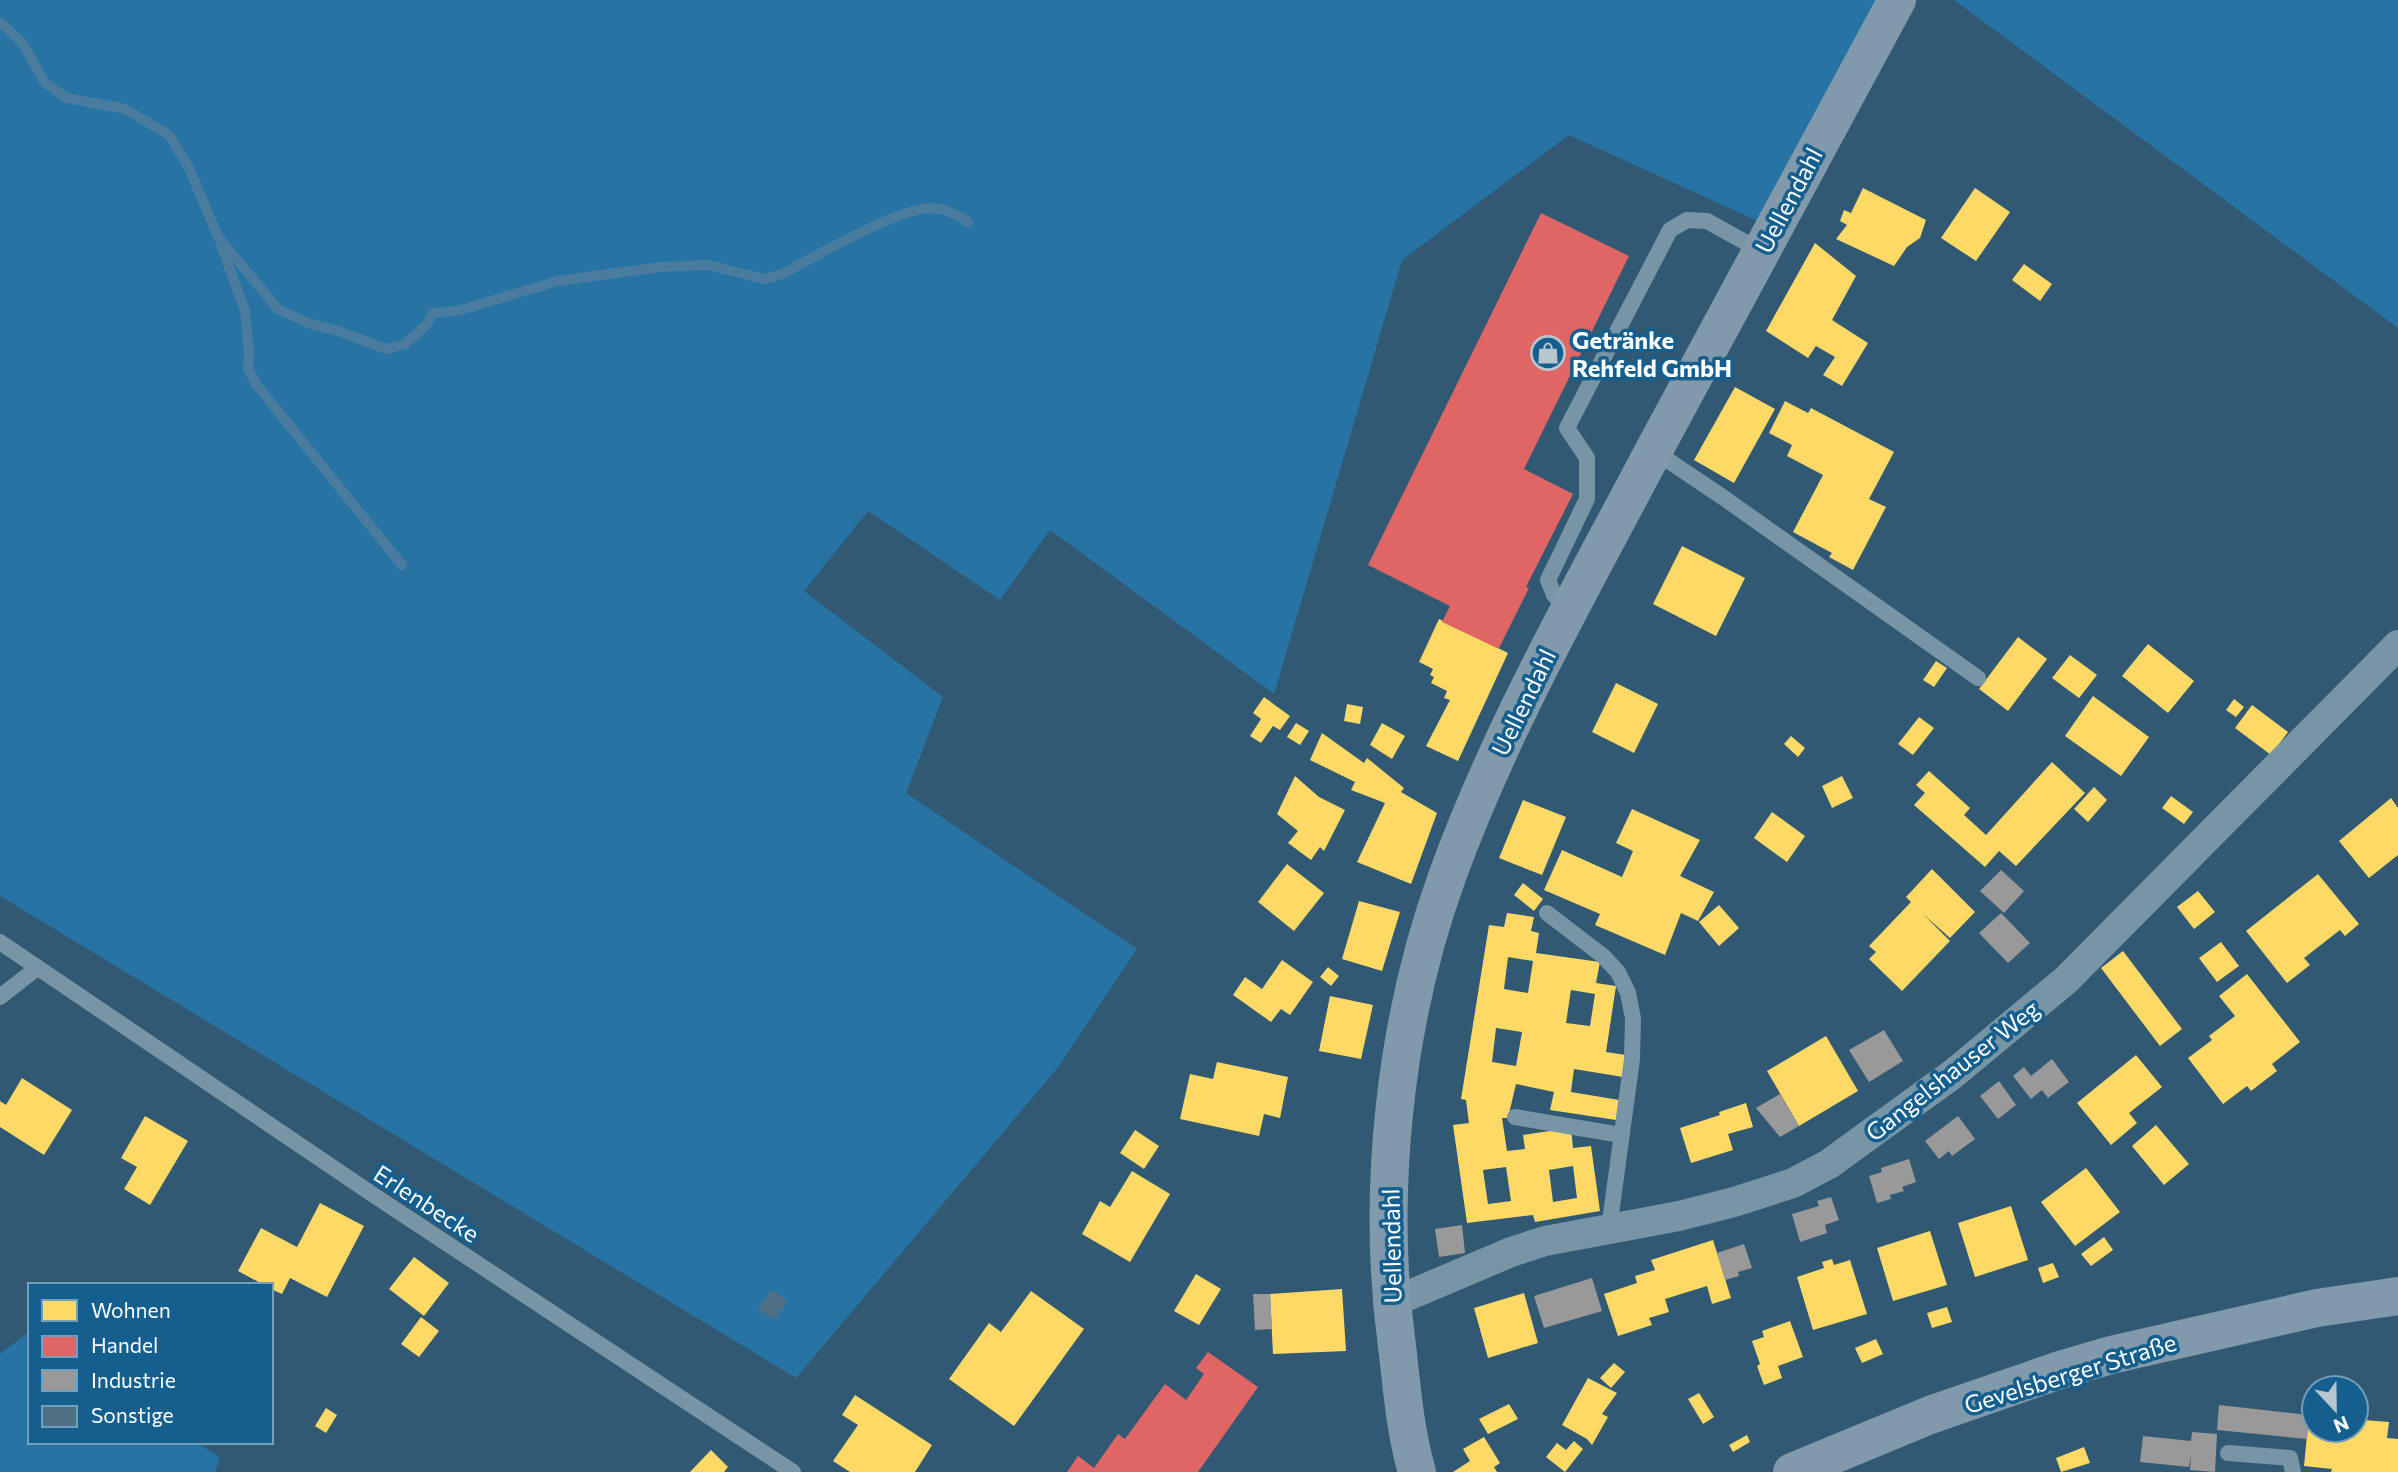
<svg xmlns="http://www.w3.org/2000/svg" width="2398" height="1472" font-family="Commissioner,sans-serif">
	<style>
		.green { fill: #2774a4 }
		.homes { fill: #ffd966; fill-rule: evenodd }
		.shops { fill: #e06666 }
		.industry { fill: #999 }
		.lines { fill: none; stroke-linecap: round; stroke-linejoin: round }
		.stream { stroke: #497c9e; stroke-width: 10 }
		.building { fill: #507085 }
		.lane { stroke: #7895a6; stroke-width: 16 }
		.street { stroke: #7895a6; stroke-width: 30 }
		.secondary { stroke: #809aab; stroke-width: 38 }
		.labels { text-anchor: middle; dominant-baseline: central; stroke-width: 7; stroke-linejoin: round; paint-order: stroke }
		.street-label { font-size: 24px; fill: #fff; stroke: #155f8f }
		.poi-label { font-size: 24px; font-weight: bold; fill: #fff; stroke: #155f8f; text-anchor: start }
	</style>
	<rect width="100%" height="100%" fill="#315973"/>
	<g class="green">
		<path d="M0,0H1882L1764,224L1569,135L1402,260L1274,694L1050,530L1000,600L868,511L804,591L943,697L906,793L1137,949L1059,1066L796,1378L0,896Z"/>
		<path d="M1954,0H2398V328Z"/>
		<path d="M30,1331V1442H196L220,1458L215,1472H0V1354Z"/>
	</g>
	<g class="homes">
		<path d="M1863,188L1926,220L1920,238L1907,247L1894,266L1836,239L1847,225L1840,221L1844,210L1851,213Z"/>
		<path d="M1975,188L2010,212L1976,261L1941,238Z"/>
		<path d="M1815,243L1856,276L1832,320L1868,343L1842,386L1823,375L1835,357L1816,346L1808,358L1766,331Z"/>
		<path d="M2024,264L2052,284L2040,301L2012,280Z"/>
		<path d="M1735,387L1775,409L1734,483L1694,460Z"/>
		<path d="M1785,401L1808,413L1811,408L1894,452L1869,499L1886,507L1853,570L1829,557L1832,553L1793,532L1823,475L1787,456L1792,445L1769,433Z"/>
		<path d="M1682,546L1745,578L1716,636L1653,604Z"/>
		<path d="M1439,619L1508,653L1458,761L1426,746L1450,700L1444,698L1447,691L1431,683L1434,677L1430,675L1433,669L1419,662Z"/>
		<path d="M2018,637L2047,659L2008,711L1979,689Z"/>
		<path d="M2148,644L2194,681L2168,713L2122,676Z"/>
		<path d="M2070,655L2097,675L2079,698L2052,678Z"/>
		<path d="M1936,661L1947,668L1934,687L1923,680Z"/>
		<path d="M1616,683L1658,704L1634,753L1592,732Z"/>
		<path d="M2093,696L2149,737L2121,776L2065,736Z"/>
		<path d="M1264,697L1290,716L1280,730L1273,726L1261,743L1250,736L1261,719L1253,713Z"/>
		<path d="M2234,699L2244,707L2236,717L2226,710Z"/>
		<path d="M1347,704L1363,707L1360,724L1344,721Z"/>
		<path d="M2252,705L2288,732L2271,755L2235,728Z"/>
		<path d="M1919,717L1934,728L1913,755L1898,744Z"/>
		<path d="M1296,723L1309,731L1300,745L1287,737Z"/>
		<path d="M1382,723L1405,736L1392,759L1370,745Z"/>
		<path d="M1322,733L1364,763L1367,758L1404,788L1401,792L1437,813L1411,884L1357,862L1385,803L1351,790L1355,782L1310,760Z"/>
		<path d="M1791,736L1805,748L1798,757L1784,744Z"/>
		<path d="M2052,762L2085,793L2016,866L1999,851L1985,867L1914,805L1925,793L1916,785L1929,771L1970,808L1964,815L1986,835Z"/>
		<path d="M1295,776L1319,797L1345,810L1324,851L1320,847L1311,860L1288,843L1298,831L1277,814Z"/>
		<path d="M1842,776L1853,798L1832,808L1822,786Z"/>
		<path d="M2094,787L2107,800L2088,822L2074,809Z"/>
		<path d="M2171,796L2193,812L2184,824L2162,808Z"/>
		<path d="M2391,798L2398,808V855L2369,878L2339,841Z"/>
		<path d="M1523,800L1566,817L1542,875L1499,858Z"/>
		<path d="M1632,809L1700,840L1680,876L1714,892L1698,921L1681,913L1665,955L1595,925L1600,914L1544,890L1562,850L1622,877L1633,851L1616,843Z"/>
		<path d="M1772,812L1805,836L1787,862L1754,838Z"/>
		<path d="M1287,864L1324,893L1294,931L1258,902Z"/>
		<path d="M1932,869L1975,912L1950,938L1923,914L1950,941L1902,991L1869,959L1876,952L1869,946L1911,902L1906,897Z"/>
		<path d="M2318,874L2359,924L2345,936L2340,930L2304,958L2310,965L2287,983L2246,931Z"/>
		<path d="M1523,883L1543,899L1534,911L1514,895Z"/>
		<path d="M2198,891L2215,912L2194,929L2177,907Z"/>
		<path d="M1359,901L1400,912L1382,971L1342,959Z"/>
		<path d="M1719,905L1739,928L1719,946L1699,922Z"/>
		<path d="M1507,913L1534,917L1531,931L1539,933L1536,953L1600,962L1596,983L1616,986L1606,1052L1626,1055L1623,1077L1574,1069L1571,1092L1619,1100L1616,1120L1550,1110L1554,1092L1516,1084L1508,1118H1502L1507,1151L1525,1149L1523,1135L1571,1128L1573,1148L1591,1146L1600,1211L1535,1222L1533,1215L1467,1223L1453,1125L1469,1123L1466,1100L1461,1099L1489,925L1504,927ZM1508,957L1533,961L1528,993L1504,989ZM1571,990L1595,994L1590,1026L1566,1023ZM1496,1028L1522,1032L1516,1066L1492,1062ZM1573,1166L1577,1198L1553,1202L1549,1170ZM1506,1167L1511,1201L1488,1204L1483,1170Z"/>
		<path d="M2221,942L2239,966L2217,982L2199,958Z"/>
		<path d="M2123,951L2182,1029L2160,1046L2101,968Z"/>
		<path d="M1282,960L1313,982L1290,1015L1281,1009L1271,1022L1233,995L1245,977L1262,989Z"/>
		<path d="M1328,967L1339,976L1331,986L1320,977Z"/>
		<path d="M2247,974L2300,1042L2272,1064L2277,1071L2251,1091L2247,1086L2223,1104L2188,1058L2212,1040L2209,1036L2235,1016L2219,996Z"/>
		<path d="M1330,996L1373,1005L1361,1059L1319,1051Z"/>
		<path d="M1826,1036L1858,1091L1799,1126L1767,1071Z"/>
		<path d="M2136,1055L2162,1087L2129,1113L2137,1123L2111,1145L2077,1103Z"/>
		<path d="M1217,1062L1288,1077L1280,1118L1264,1114L1259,1136L1180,1119L1190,1074L1213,1079Z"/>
		<path d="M22,1078L72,1110L44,1155L0,1127V1101L6,1105Z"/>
		<path d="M1746,1103L1753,1127L1728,1134L1733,1150L1691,1163L1680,1128L1720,1115L1719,1112Z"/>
		<path d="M145,1116L188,1141L150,1205L124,1189L137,1167L121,1158Z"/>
		<path d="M2156,1125L2189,1164L2164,1185L2132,1146Z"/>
		<path d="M1135,1130L1159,1146L1144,1169L1120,1153Z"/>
		<path d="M2086,1168L2120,1212L2075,1246L2041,1202Z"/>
		<path d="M1132,1171L1170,1194L1130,1262L1082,1234L1100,1201L1110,1207Z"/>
		<path d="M320,1203L364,1226L327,1297L290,1278L282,1294L271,1289V1285H264L238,1271L261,1228L297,1247Z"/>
		<path d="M2011,1206L2028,1260L1975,1277L1958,1223Z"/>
		<path d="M1930,1231L1947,1285L1893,1301L1877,1248Z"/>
		<path d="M2104,1237L2113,1250L2091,1266L2081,1254Z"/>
		<path d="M1713,1240L1731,1298L1712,1304L1707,1286L1665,1299L1669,1312L1649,1318L1652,1325L1618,1336L1604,1294L1637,1283L1635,1276L1655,1270L1651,1260Z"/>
		<path d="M414,1257L449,1283L424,1316L389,1289Z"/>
		<path d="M1832,1259L1834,1265L1850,1260L1867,1314L1813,1330L1797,1277L1824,1268L1822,1262Z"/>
		<path d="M2053,1263L2059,1277L2043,1283L2038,1268Z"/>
		<path d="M1196,1274L1221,1289L1199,1325L1174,1311Z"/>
		<path d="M1342,1289L1346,1351L1273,1354L1270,1294Z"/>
		<path d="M1031,1291L1084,1329L1014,1426L949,1379L989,1323L1001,1332Z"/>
		<path d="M1524,1293L1538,1343L1488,1358L1474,1308Z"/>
		<path d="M1947,1307L1952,1322L1932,1328L1927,1313Z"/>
		<path d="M421,1317L439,1331L419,1357L401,1344Z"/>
		<path d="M1790,1321L1803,1357L1778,1366L1782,1378L1764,1385L1757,1366L1760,1364L1752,1341L1764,1337L1762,1331Z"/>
		<path d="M1876,1339L1883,1354L1862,1363L1855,1348Z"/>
		<path d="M1614,1363L1625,1372L1611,1388L1600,1378Z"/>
		<path d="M1588,1378L1617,1393L1602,1414L1608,1417L1592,1445L1587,1439L1562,1425Z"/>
		<path d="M1699,1393L1714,1417L1703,1424L1688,1399Z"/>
		<path d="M855,1395L932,1445L915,1472H850L833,1461L858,1425L842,1415Z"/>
		<path d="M1509,1404L1518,1419L1488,1434L1479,1419Z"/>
		<path d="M326,1408L337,1415L326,1433L315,1426Z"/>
		<path d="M2309,1415H2314V1430H2356V1423L2362,1424L2363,1420L2389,1422L2387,1438L2398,1439V1472H2331L2332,1469L2304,1466Z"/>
		<path d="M1747,1435L1750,1442L1733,1452L1729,1445Z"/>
		<path d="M1484,1437L1500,1463L1494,1467L1497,1472H1453L1470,1461L1463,1449Z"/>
		<path d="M1574,1441L1583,1449L1565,1472L1546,1457L1557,1443L1566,1450Z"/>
		<path d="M2084,1447L2090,1463L2061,1472L2056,1458Z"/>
		<path d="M711,1450L728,1467L724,1472H690Z"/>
	</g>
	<g class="shops">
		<path d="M1541,213L1629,256L1524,469L1573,494L1526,587L1529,588L1499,648H1497L1442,622L1450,606L1368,565Z"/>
		<path d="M1208,1352L1258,1387L1198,1472H1067L1078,1456L1094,1468L1118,1434L1125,1439L1165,1384L1186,1400L1204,1374L1196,1368Z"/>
	</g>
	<g class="industry">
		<path d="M2001,870L2024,891L2004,913L1980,891Z"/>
		<path d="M2001,913L2030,943L2008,963L1979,933Z"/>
		<path d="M1884,1030L1903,1061L1869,1082L1849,1050Z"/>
		<path d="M2052,1059L2069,1082L2048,1098L2042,1090L2031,1099L2013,1076L2024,1067L2031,1076Z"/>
		<path d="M1999,1081L2016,1105L1998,1119L1980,1096Z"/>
		<path d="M1780,1094L1799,1126L1780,1137L1756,1108Z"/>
		<path d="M1958,1116L1975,1139L1952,1156L1949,1151L1939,1159L1925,1141Z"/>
		<path d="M1909,1159L1916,1182L1902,1187L1904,1191L1890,1195L1891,1199L1877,1203L1869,1176L1882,1172L1881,1168Z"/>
		<path d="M1831,1197L1839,1220L1825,1225L1827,1233L1800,1242L1792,1214L1819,1206L1817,1201Z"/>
		<path d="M1462,1225L1465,1253L1439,1257L1435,1229Z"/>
		<path d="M1744,1244L1752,1268L1738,1272L1739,1276L1725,1280L1717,1253Z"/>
		<path d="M1592,1278L1602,1311L1544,1328L1534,1296Z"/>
		<path d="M1253,1294H1270L1272,1329L1255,1330Z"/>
		<path d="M2219,1405L2309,1415L2307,1439L2217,1430Z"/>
		<path d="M2192,1432L2217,1434L2215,1472L2190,1470L2191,1454L2189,1467L2140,1462L2143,1436L2191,1441Z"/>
	</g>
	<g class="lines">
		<g class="stream">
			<path d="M0,22L23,44L45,83L67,98L125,109L169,135L189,168L218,237L278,309L308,323L344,333L386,349L405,344L426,325L433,313L457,311L558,281L660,267L708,265L764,279L782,274C815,257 899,207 932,208C946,209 957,214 968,222"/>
			<path d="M221,245L245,311L249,353L248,368L256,384L402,565"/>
		</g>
	</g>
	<path class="building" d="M771,1290L788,1301L775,1320L758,1309Z"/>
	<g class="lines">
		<g class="lane">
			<path d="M1654,451L1724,498L1978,678"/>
			<path d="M1568,609L1554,595L1548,580L1587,499V458L1567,428L1670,230L1687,220L1707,221L1761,251"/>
			<path d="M1547,913L1603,956L1618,972L1628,993L1633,1018L1632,1059L1609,1229"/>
			<path d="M0,942L372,1194L793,1472"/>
			<path d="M0,997L37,968"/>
			<path d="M1515,1117L1621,1135"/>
			<path d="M2228,1453L2290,1458L2293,1472"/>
		</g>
		<path class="street" d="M1391,1303L1511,1252L1545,1241L1679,1216L1734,1202L1793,1183L1829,1164L1953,1074L2066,980L2398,645"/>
		<g class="secondary">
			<path d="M1417,1472C1405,1431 1402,1388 1397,1346C1376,1192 1395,1019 1448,874C1502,726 1581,589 1654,450C1735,300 1816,150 1897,0"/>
			<path d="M1792,1472L1930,1415L2060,1370L2111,1355L2317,1308L2398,1296"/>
		</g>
	</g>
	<defs>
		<g id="shop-ring" transform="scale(1.75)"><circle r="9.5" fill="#155f8f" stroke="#b7c5ce" stroke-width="1.5"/><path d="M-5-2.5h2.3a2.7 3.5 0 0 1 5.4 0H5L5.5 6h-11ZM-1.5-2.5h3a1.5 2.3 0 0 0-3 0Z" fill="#b7c5ce"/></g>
	</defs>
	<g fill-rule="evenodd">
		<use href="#shop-ring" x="1548" y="353"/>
	</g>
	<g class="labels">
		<g class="street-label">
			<text transform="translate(1788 200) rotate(-62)">Uellendahl</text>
			<text transform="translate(1523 702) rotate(-64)">Uellendahl</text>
			<text transform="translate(1952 1070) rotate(-38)">Gangelshauser Weg</text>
			<text transform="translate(427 1203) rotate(33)">Erlenbecke</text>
			<text transform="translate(1391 1246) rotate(-91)">Uellendahl</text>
			<text transform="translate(2070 1373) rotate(-17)">Gevelsberger Straße</text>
		</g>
		<g class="poi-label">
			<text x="1572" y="339">Getränke<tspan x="1572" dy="28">Rehfeld GmbH</tspan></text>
		</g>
	</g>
	<rect x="28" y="1283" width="245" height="161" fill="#155f8f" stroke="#739fbc" stroke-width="2"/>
	<rect x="42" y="1300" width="35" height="21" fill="#ffd966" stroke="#739fbc" stroke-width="2"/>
	<text x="91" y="1318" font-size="21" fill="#ffffff">Wohnen</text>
	<rect x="42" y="1336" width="35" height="21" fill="#e06666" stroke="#739fbc" stroke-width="2"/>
	<text x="91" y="1353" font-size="21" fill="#ffffff">Handel</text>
	<rect x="42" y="1370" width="35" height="21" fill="#999999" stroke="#739fbc" stroke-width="2"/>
	<text x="91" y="1388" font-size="21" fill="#ffffff">Industrie</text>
	<rect x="42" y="1406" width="35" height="21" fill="#507085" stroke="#739fbc" stroke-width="2"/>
	<text x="91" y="1423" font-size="21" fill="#ffffff">Sonstige</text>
	<g transform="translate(2335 1409) rotate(158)"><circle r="33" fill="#155f8f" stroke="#739fbc" stroke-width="2"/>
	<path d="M0-5L12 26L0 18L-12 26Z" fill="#b7c5ce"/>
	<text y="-10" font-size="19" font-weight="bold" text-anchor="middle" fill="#ffffff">N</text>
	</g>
</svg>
